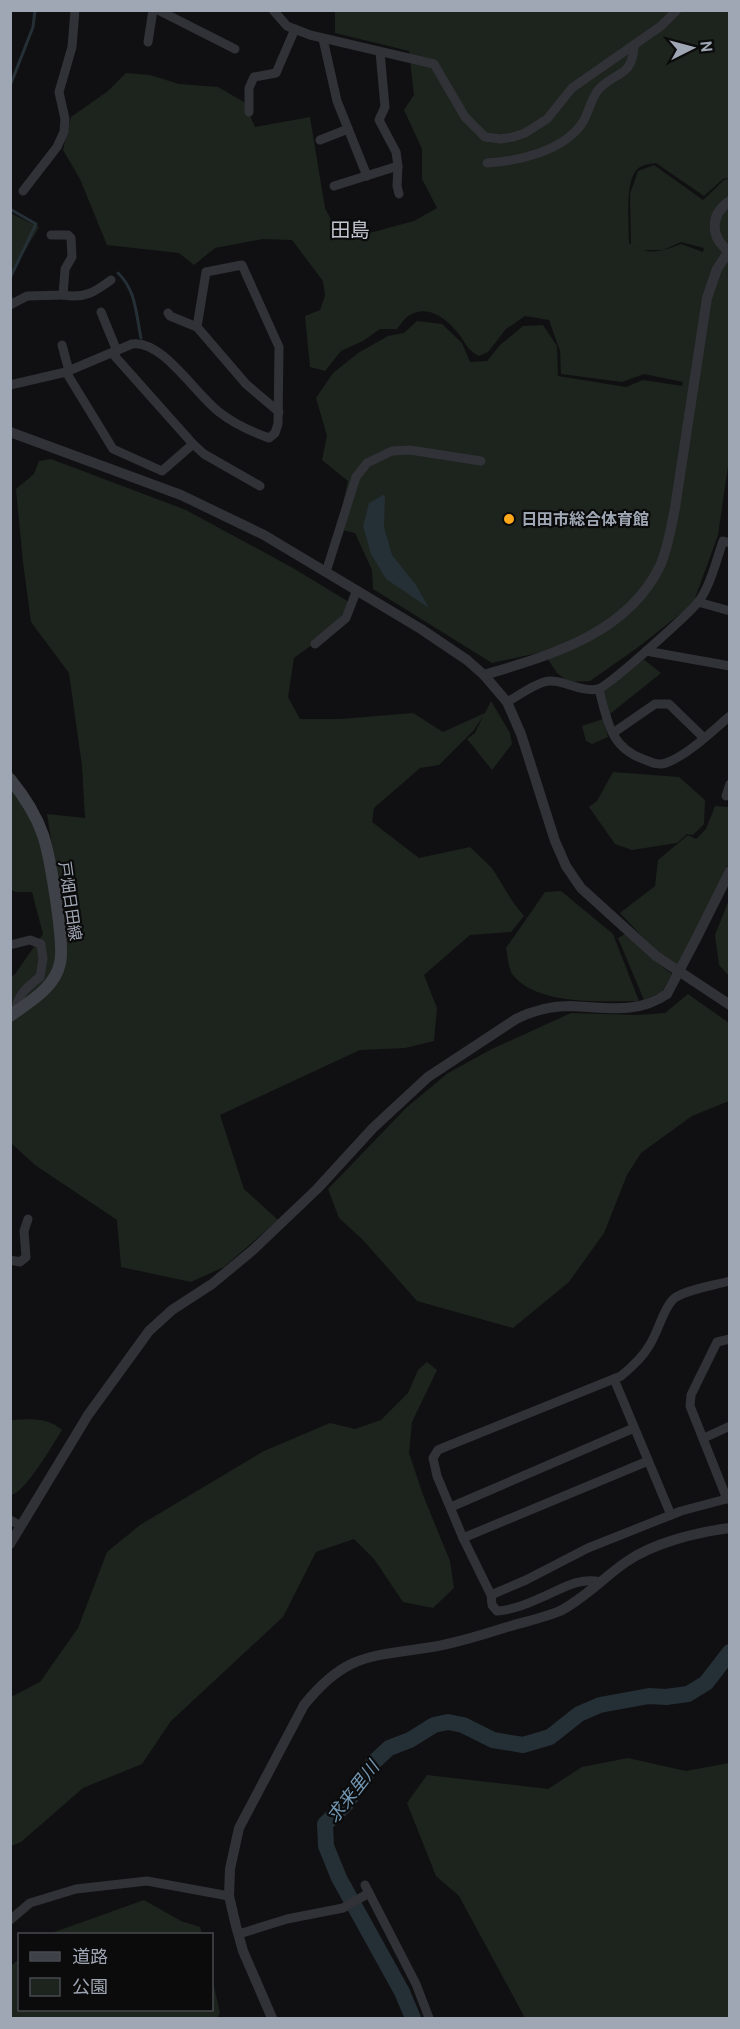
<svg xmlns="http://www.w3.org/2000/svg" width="740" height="2029" font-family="Cabin,'Noto Sans JP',sans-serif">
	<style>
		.green { fill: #1c241d }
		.water { fill: #252f36 }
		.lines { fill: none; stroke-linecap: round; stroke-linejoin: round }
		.stream { stroke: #252f36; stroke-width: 3 }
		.river { stroke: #252f36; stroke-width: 16 }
		.minor { stroke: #313237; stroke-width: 9 }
		.tertiary { stroke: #313237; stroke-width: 10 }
		.secondary { stroke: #3e4147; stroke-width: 12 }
		.tertiary-bridge { stroke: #313237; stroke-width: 10 }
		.poi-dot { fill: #ffa91a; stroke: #0b0b0c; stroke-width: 2 }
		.labels { text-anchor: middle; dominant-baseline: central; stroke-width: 4.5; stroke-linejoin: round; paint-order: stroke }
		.poi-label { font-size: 16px; font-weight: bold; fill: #a0a7b4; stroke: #0b0b0c; text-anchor: start }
		.street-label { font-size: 16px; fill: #a0a7b4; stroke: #0b0b0c }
		.water-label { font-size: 18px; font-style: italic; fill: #7297b3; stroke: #0b0b0c }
		.quarter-label { font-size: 20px; fill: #c1c5cf; stroke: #0b0b0c }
	</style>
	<rect width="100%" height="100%" fill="#101012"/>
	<g class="green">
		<path d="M335,11H729V178L723,179L704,196L656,163C649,164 639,165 635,172C625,186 629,226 629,243C649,256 660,252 681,244L703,252L704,248L681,242L663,250H642L631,244L630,194L638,171L654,165L703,200L724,180L729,179V459L718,535L693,604L637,648L590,681L569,682L557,673L543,652L492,663L373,589L372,570L355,533L337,529L348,481L322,460L327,436L316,398L333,373L358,353L388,336L404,333L417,321L442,324L462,343L470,362L487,361L500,345L523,326L543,325L557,346L558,376L626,387L643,380L682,386L683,382L644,374L622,382L561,374L560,351L549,320L525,316L506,329L488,352L479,356C467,350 466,343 458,333C447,319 428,304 410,315C405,317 401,324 397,329H380L363,341L341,351L325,371L310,367L305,316L320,310L325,296L323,281L292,240L263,239L215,248L194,265L179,253L107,245L80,179L63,150L71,117L108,91L126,73L150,75L179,84L218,87L244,102L255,127L310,117L325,208L336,229L366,234L414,221L437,208L422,179V149L404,110L414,95L409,51L335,33Z"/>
		<path d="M10,213L39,227L11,274H10Z"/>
		<path d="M51,459L186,510L293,568L349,602C338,628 316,642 294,658L288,697L300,719H341L413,713L443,732L485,713L491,701L510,733L512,744L492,770L467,739L475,733L483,716L474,730L439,765L420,768L374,808L372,822L419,858L470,847L492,868L513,902L524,916L511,932L470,935L424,975L437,1008L434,1041L405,1048L360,1050L220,1115L244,1189L278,1220L224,1267L191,1282L121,1267L117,1220L35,1165L11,1143V977L15,974L43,934L32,892H16L11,890L10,769C38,804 46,835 57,876L47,814L85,818L82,766L69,673L31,622L23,562L16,489L34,474L39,461Z"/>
		<path d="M642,658L661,673L610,714L603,688Z"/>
		<path d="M603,719L608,737L592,744L586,741L582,726Z"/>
		<path d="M613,772L679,777L705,800L704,824L693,835L687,834L677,843L632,850L615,844L589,807L597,801Z"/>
		<path d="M715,806L729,807V863L678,965L656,951L620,913L655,886L658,860L688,835L696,839L706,829Z"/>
		<path d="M561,891L613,934L639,1001C604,1001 537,1006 513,975C508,969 508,956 506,948L545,892Z"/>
		<path d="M729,900L730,976H729L719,965L715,935Z"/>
		<path d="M625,934L651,958L672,974L662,992L644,1000L618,938Z"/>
		<path d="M688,994L729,1023V1101L692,1116L641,1153L627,1175L604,1233L569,1282L513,1328L417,1301L363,1240L339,1218L328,1189L406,1108L448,1073L492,1049L571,1013L638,1015L665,1013Z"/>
		<path d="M427,1362L437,1370L412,1422L409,1453L423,1495L450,1561L454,1588L433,1608L403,1602L374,1559L354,1539L316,1552L283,1617L171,1721L142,1764L83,1788L21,1842L11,1846V1697L40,1682L78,1628L107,1552L140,1525L264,1451L330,1423L355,1429L381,1420L408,1393L418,1370Z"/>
		<path d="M11,1420C28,1419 48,1417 62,1430C53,1444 25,1493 11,1495Z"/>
		<path d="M628,1758L686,1771L729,1763V2018H525L459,1896L436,1876L407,1803L427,1775L548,1789L582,1767Z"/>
		<path d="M144,1900L181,1921L200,1927L202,1934H49Z"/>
		<path d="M19,1959L20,2010H212V1978L220,2013L217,2018H11V1966Z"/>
	</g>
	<path class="water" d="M383,495L385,496L384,527L392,555L416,585L429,608L386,579L371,554L363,526L369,503Z"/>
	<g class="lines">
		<g class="stream">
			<path d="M10,86L33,27L35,10"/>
			<path d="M10,209L36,224L10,278"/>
			<path d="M118,273C136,290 136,314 141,338"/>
			<path d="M10,293L12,303"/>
		</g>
		<path class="river" d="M413,2018L402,1992L339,1878L326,1846L325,1824L346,1804L374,1762L389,1748L410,1740L434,1725L448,1722L463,1725L493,1740L523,1745L550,1737L579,1714L600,1705L649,1696L666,1697L688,1694L706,1683L730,1652"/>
		<g class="minor">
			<path d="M158,10L235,49"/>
			<path d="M273,10L287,26L310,35L434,64L465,117L485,137L501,139L513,137L525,133L547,119L572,88L661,26L677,10"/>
			<path d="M323,39L337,101L367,176"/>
			<path d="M148,42L153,10"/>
			<path d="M249,112V88L254,77L276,73L295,29"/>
			<path d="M320,140L348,129"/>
			<path d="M487,163C519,161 564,151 583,122C589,112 591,98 599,89C616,71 633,77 634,45"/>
			<path d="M398,166L397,186L399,194"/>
			<path d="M334,186L398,166L396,152L379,120L385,107L380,52"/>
			<path d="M23,191L57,147L64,132L65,119L59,92L72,47L75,10"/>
			<path d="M63,295C84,299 95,292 111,280"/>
			<path d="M10,305L27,296L63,295L65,269L72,257L71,238L68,235H51"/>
			<path d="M101,312L117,351"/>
			<path d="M168,313L170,316L197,327L246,384L279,412"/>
			<path d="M62,345L69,371"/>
			<path d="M112,353L193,444L204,454L260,486"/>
			<path d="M66,372L113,449L162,471L193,444"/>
			<path d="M10,385L66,372L132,344C162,339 196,395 219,412C233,423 252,432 269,438L275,433L278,424L279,347L242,265L206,272L197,327"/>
			<path d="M326,572L356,477L367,463L392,451L410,450L481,461"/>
			<path d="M698,602L730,611"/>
			<path d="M315,644L346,618L356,592"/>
			<path d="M646,651L730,666"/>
			<path d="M599,689C607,720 610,747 643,759C651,762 658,766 666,763C688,755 712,731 730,716"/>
			<path d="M507,702C518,696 531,686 544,682C561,677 579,693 598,689C609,686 690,613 699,601C711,584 716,561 723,541L730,543"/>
			<path d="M613,733L655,704H669L704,738"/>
			<path d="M726,796L730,784"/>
			<path d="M10,945L30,940L41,944L43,959L40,977C26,988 17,995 15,1013"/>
			<path d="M10,1260L20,1262L26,1257L24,1231L28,1219"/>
			<path d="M614,1379L671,1515"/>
			<path d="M704,1438L730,1426"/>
			<path d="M727,1499L690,1406L691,1395L717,1342L730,1339"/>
			<path d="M451,1507L634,1428"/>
			<path d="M10,1520L21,1526"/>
			<path d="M463,1538L648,1461"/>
			<path d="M601,1582C577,1576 559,1591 538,1599C525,1605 512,1610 497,1611L492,1605L491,1595L463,1538L437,1476L433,1458L438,1450L445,1447L621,1376C632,1367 642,1358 649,1346C658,1333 664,1305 676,1297C692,1288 712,1286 730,1281"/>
			<path d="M491,1595L526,1580L588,1548L681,1511L730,1498"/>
			<path d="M365,1885L416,1984L429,2018"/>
			<path d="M10,1920L30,1903L76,1889L147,1881L229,1896"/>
			<path d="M239,1934L287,1919L343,1908L369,1893"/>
		</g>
		<g class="tertiary">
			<path d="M730,201C709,215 710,238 730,252"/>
			<path d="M10,432L181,495L264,535L421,629L467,660L484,675L507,702L521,734L555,841L566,866L581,888L656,956L730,1005"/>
			<path d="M484,675C551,655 627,634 660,566C668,548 671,528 675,508L707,298L717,269L729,251"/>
			<path d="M696,939L730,871"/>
			<path d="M10,1544L88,1415L149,1331L172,1310L212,1284L253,1250L317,1189L373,1128L428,1077L516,1019C532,1011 551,1006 570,1006C605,1007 637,1015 667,994"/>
			<path d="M272,2018L243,1951L236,1926L229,1896L230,1869L239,1828L304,1705C346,1653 370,1657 432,1647C457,1643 482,1635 507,1627C524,1622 543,1618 560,1611C585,1598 603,1578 626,1562C653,1543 697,1532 730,1528"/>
		</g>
		<path class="secondary" d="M10,779C24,796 36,815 43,835C50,856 65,944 60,963C55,988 29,1002 10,1016"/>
		<path class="tertiary-bridge" d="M667,994L696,939"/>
	</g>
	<circle class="poi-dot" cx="509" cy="519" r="6"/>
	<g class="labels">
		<g class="poi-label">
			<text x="521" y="519">日田市総合体育館</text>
		</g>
		<g class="street-label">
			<text transform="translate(70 901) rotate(82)">戸畑日田線</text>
		</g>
		<g class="water-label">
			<text transform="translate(353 1792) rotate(-52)">求来里川</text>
		</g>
		<g class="quarter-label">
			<text x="350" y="230">田島</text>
		</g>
	</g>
	<rect width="740" height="2029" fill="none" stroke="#a0a7b4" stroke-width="24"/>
	<rect x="18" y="1933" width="195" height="78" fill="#0b0b0c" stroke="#47494f" stroke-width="1.5"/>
	<rect x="30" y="1952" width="30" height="9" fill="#3e4147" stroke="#47494f" stroke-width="1.5"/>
	<text x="72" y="1963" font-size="18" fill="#a0a7b4">道路</text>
	<rect x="30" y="1978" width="30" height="18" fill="#1c241d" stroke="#47494f" stroke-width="1.5"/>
	<text x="72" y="1993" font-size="18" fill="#a0a7b4">公園</text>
	<g transform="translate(692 48) rotate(84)" stroke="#0b0b0c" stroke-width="4.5" paint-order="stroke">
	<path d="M0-4.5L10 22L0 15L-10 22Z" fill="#a0a7b4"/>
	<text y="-9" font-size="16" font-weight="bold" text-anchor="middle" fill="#a0a7b4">N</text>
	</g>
</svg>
